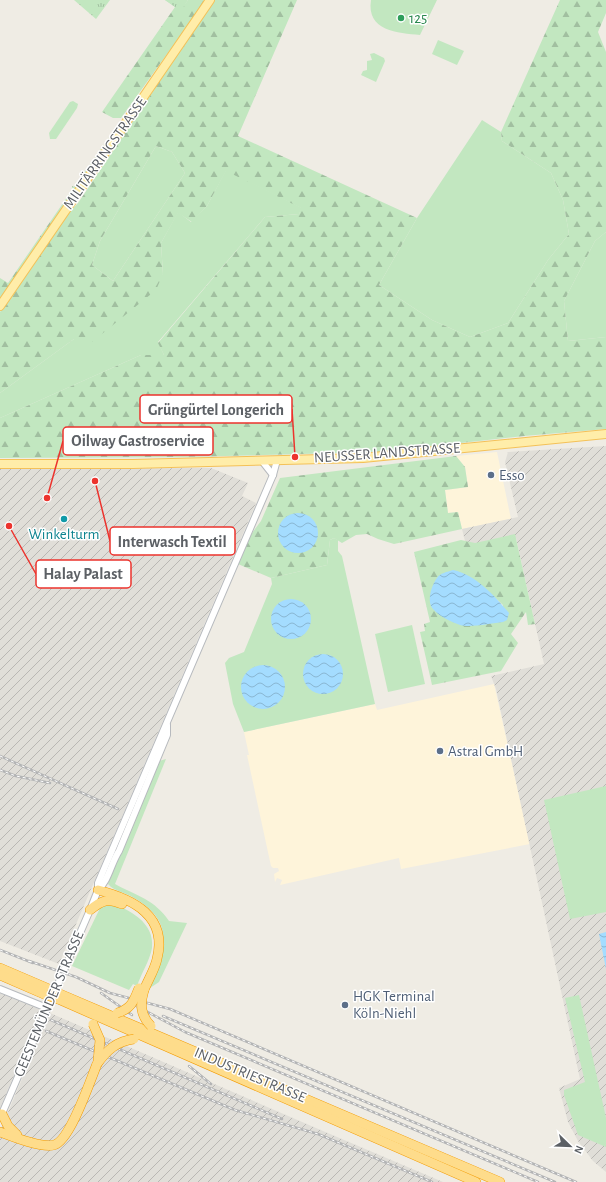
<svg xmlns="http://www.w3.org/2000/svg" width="606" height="1182" font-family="'Alegreya Sans',sans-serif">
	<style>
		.commercial { fill: #fef4da }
		.industrial { fill: url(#industrial-furrows) }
		.grass { fill: #c2e7c0 }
		.forest { fill: url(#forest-firs); fill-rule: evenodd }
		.park { fill: url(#park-tufts) }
		.water { fill: url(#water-waves) }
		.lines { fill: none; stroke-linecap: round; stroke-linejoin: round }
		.minor-casing { stroke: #b7babe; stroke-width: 8 }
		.major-casing { stroke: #f4c158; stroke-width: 10 }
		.highway-casing { stroke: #f39b00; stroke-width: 10 }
		.minor { stroke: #fff; stroke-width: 6 }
		.major { stroke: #ffeda9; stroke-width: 8 }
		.highway { stroke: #fedc8b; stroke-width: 9 }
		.rail-casing { stroke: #b3b4b5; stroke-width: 2.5 }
		.rail { stroke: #fff; stroke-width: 1; stroke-dasharray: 3; stroke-linecap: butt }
		.highway-bridge-casing { stroke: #f39b00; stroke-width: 10; stroke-linecap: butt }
		.highway-bridge { stroke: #fedc8b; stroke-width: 9 }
		.leisure-dot { fill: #2e9e5b; stroke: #fff; stroke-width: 1.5 }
		.service-dot { fill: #5c6f8a; stroke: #fff; stroke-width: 1.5 }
		.culture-dot { fill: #0f9aa8; stroke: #fff; stroke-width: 1.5 }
		.labels { text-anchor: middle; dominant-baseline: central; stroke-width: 3; stroke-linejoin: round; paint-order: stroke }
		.leisure-label { font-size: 15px; fill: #27864d; stroke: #fff; text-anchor: start }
		.street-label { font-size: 15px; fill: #5c6065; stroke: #fff }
		.service-label { font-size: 15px; fill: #4e5e75; stroke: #fff; text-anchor: start }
		.culture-label { font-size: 15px; fill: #0d838f; stroke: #fff }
		.leader { fill: none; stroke: #ec332d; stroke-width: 1.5 }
		.callout-dot { fill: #ec332d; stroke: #fff; stroke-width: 1.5 }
		.callout { fill: #fff; stroke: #ec332d; stroke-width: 1.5 }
		.callout-label { font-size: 16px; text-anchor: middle; font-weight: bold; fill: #5c6065 }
	</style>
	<defs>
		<pattern id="industrial-furrows" width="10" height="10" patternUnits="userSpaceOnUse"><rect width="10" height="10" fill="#e0ded8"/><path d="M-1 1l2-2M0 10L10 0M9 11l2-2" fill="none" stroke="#b9b7b3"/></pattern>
		<pattern id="forest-firs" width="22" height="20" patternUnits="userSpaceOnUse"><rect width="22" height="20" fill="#c2e7c0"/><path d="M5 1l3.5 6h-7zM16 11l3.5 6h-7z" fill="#a1bfa0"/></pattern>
		<pattern id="park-tufts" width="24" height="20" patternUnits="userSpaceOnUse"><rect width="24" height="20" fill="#c2e7c0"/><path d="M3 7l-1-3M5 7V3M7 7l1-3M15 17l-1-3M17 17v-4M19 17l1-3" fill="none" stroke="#a1bfa0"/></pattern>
		<pattern id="water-waves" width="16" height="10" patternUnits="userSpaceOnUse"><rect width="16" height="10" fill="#a4dcff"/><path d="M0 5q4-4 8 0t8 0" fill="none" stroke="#89b6d2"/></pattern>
	</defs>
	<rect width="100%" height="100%" fill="#efece4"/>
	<g class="commercial">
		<path d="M497,452L511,519L462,529L458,512L448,513L445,490L468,487L465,467L456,456Z"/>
		<path d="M494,684L530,844L401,869L399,858L280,885L282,880L277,878L275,882L274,874L279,871L278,868H273L271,866L247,755H249L244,732L375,704L377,710Z"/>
	</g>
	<g class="industrial">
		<path d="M606,446V1172L593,1161L578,1141L568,1122L559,1088L580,1079L496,689L491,676L544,664L516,538L467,549L462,529L518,517L505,462L508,452Z"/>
		<path d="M211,468L248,483L242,496L256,503L59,964L0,941V469Z"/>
		<path d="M0,992L42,1010L0,1108Z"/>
		<path d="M50,1013L323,1131L443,1182H0V1131Z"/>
	</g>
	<g class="grass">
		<path d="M371,0H437L420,35C398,33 366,31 371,0Z"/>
		<path d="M438,40L464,51L457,65L432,54Z"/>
		<path d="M374,53L384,58L385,61L376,82L361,75L363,71L367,70V61L372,60L370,54Z"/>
		<path d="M73,101L78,104L77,108L56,139H50L49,133L70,102Z"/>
		<path d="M482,120L501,132L502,141L551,173L563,200L569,234L548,260L508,323L470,337L432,320L379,285L417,218Z"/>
		<path d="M156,146L172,152L185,173L113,281L92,265L100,241Z"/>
		<path d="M226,170L302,208L299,214L265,217L158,342L164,355H141L0,418V393L163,274L161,243L178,212L191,222L207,206Z"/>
		<path d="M606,232V337L568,341L564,301L595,241Z"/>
		<path d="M334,538L338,540V551L342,556L375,704L244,732L233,704L225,663L229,658L244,652L272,584L271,578L327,565L330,540Z"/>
		<path d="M412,625L425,684L388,692L375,634Z"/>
		<path d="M166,759L115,884C137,896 154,899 169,921L187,923L159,982L147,990C164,952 178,923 134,898C125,892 115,892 108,884L115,861L159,761Z"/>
		<path d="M606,786V912L570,919L544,800Z"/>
		<path d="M110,902C129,910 155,922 152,948C150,960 141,974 137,986L133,984L129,990L72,966L101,906Z"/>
		<path d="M579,995L606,1118V1147L578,1135L564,1095V1090L585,1082L565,998Z"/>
	</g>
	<g class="forest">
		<path d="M165,0H181L185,4L188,0H206L121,118H113L102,112L175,7Z"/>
		<path d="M214,0H297L238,136L417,218L379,285L432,320L470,337L508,323L548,260L569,234L563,200L551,173L502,141L501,132L560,0H606V13L598,32L606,52V232L595,241L564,301L568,341L606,337V429L524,436L380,452L183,457L0,458V418L141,355H164L158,343L265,217L299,214L301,208L226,171L207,206L192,222L178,213L161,243L163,274L156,290L92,342L74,339L0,393V312L68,213L78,203ZM156,146L172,152L185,173L113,281L92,265L100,241Z"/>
		<path d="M115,129L113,133L0,300V278L8,283L72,190V186L74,187Z"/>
		<path d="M456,456L465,467L468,487L445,490L448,513L458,512L462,529L394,544L378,539L367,534L356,535L342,543L334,538L330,540L327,565L271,578L238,564L252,533L261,521L280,478Z"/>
		<path d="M515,534L535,624L528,625L526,612L511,634L518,643L501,671L432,685L420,632L425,631L424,624L430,622L414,552L461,540L475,543ZM491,594L503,605V622Z"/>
	</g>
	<g class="park">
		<path d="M74,0H110L96,19Z"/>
		<path d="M165,0H188L181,11Z"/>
	</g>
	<g class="water">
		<circle cx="298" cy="533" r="20"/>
		<path d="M453,570C476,575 494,595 509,613L507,620L503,622C493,623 470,628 460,625C452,622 440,617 434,610C426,603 431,586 437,578C440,573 447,572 453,570Z"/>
		<circle cx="291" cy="619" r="20"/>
		<circle cx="323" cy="674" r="20"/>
		<circle cx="263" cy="687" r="22"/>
		<path d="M606,932V969L599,934Z"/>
	</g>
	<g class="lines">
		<g class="minor-casing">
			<g id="minor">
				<path d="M262,461L273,475"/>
				<path d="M98,890C109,880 111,863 119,851L167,735V725"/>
				<path d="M0,989L47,1008"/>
				<path d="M1,1116L90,910L98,890V883L273,475L277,460"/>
			</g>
		</g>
		<g class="major-casing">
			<g id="major">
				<path d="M0,306L210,0"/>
				<path d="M0,464H133L363,458L606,434"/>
			</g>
		</g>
		<g class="highway-casing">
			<g id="highway">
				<path d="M98,890C133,899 168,916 157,959C155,969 148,980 144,990"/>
				<path d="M90,910C102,900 108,898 122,904"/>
				<path d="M0,968L49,989"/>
				<path d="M0,975L46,995"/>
				<path d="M60,994L500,1182"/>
				<path d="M58,999L476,1182"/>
				<path d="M2,1114L8,1126L17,1135"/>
				<path d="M0,1132C13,1137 41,1148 54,1145C70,1141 90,1081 97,1064"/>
			</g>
		</g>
		<use href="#minor" class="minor"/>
		<use href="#major" class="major"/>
		<use href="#highway" class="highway"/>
		<g class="rail-casing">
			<g id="rail">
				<path d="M0,756L118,809"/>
				<path d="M0,770L16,776L50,783"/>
				<path d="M0,950L33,963"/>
				<path d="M29,961L76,977L110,993L170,1009L576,1182"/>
				<path d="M101,993L132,1015"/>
				<path d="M129,1002L185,1032L538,1182"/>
				<path d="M163,1016L555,1182"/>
				<path d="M51,1020L282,1119"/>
				<path d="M46,1031L235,1110L318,1134L432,1182"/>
				<path d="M189,1066L211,1084"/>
			</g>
		</g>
		<use href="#rail" class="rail"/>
		<g class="highway-bridge-casing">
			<g id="highway-bridge">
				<path d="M144,990C140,1004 140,1015 151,1026"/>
				<path d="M46,995L58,999"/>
				<path d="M117,1013C131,1009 134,1001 139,988"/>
				<path d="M93,1024L100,1040L98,1061"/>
				<path d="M97,1064C107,1050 117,1041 134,1039"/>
			</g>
		</g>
		<use href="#highway-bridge" class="highway-bridge"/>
	</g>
	<circle class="leisure-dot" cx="401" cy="18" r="4"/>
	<g class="service-dot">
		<circle cx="491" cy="475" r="4"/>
		<circle cx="440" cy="751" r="4"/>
		<circle cx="345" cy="1005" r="4"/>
	</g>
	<circle class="culture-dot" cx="64" cy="519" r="4"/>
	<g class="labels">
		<g class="leisure-label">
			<text x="409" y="18">125</text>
		</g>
		<g class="street-label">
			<text transform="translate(105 153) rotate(-55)">MILITÄRRINGSTRASSE</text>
			<text transform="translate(387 453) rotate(-4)">NEUSSER LANDSTRASSE</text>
			<text transform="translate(49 1004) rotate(-67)">GEESTEMÜNDER STRASSE</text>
			<text transform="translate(250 1075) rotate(23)">INDUSTRIESTRASSE</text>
		</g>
		<g class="service-label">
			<text x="499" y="475">Esso</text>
			<text x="448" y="751">Astral GmbH</text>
			<text x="353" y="996">HGK Terminal<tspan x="353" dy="17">Köln-Niehl</tspan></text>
		</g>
		<g class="culture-label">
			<text x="64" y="534">Winkelturm</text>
		</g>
	</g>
	<path class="leader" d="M295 457L292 409M47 498L63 441M95 481L110 541M9 526L36 574"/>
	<g class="callout-dot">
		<circle cx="295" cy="457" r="4"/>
		<circle cx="47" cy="498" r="4"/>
		<circle cx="95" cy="481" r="4"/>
		<circle cx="9" cy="526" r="4"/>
	</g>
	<g class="callout">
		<rect x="140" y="395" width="152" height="28" rx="4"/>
		<rect x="63" y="427" width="150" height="28" rx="4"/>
		<rect x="110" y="527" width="125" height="28" rx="4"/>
		<rect x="36" y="560" width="95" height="28" rx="4"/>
	</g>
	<g class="callout-label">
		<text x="216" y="415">Grüngürtel Longerich</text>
		<text x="138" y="446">Oilway Gastroservice</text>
		<text x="172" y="547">Interwasch Textil</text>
		<text x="83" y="579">Halay Palast</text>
	</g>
	<g transform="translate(570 1146) rotate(113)" stroke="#ffffff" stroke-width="3" paint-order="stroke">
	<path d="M0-3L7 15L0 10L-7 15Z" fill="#5c6065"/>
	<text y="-6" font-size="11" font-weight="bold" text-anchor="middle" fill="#5c6065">N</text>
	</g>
</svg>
